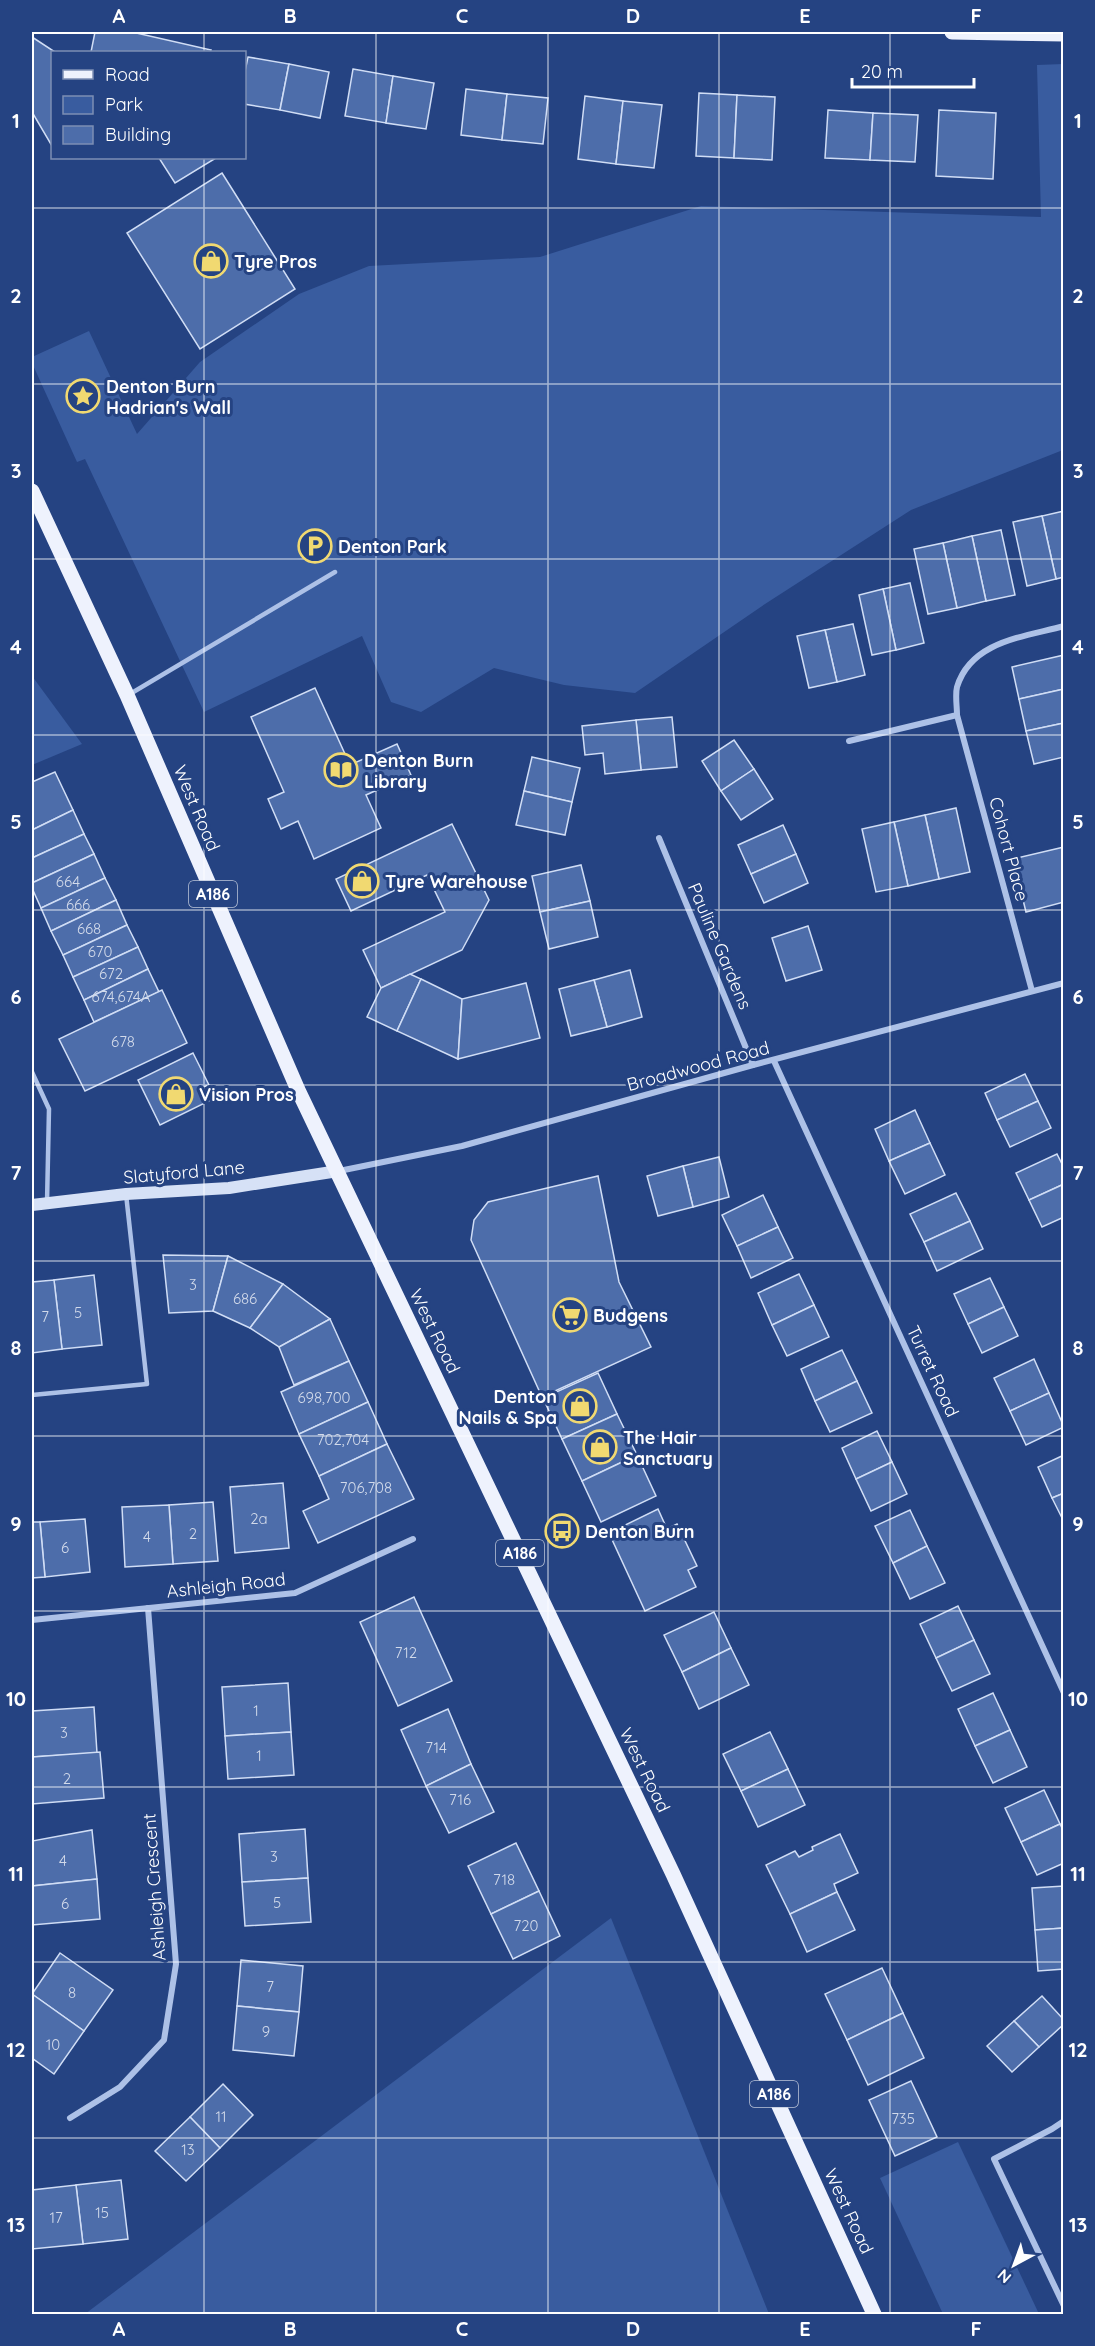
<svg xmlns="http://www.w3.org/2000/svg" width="1095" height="2346" font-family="Quicksand,sans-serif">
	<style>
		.green { fill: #395c9f }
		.building { fill: #4d6daa; stroke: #d0ddf5; stroke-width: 1.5 }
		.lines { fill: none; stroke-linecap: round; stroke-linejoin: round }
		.lane { stroke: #adc1e7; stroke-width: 4.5 }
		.street { stroke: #adc1e7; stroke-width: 6 }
		.secondary { stroke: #d6e1f6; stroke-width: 12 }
		.primary { stroke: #eef2fd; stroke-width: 15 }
		.grid { fill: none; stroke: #fff; stroke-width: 1.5; stroke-opacity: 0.55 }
		.labels { text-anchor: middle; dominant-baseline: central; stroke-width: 6; stroke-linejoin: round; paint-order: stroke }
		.number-label { font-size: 15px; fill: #d2daea }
		.shield { fill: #254382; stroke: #bec7da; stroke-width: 1.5 }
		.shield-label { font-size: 16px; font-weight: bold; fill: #fff }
		.poi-label { font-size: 18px; font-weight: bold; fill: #fff; stroke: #254382; text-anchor: start }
		.street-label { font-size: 18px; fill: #fff; stroke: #254382 }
		.neatline { fill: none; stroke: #fff; stroke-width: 2 }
		.grid-label { font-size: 20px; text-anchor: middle; font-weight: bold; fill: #fff }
	</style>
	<rect width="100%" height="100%" fill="#254382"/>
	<g class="green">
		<path d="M1063,64V450L911,510L765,604L635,693L564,685L494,668L421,712L391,702L362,636L204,712L85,459L77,462L32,363V357L89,331L137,434L200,362L299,294L369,266L540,257L701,206L1041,217L1037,65Z"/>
		<path d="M32,676L82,744L32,765Z"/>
		<path d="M611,1918L769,2314H85Z"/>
		<path d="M958,2142L1039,2314H943L880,2178Z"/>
	</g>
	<g class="building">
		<path d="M95,32H132L211,50L210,52H91Z"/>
		<path d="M32,37L55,52H52V146L32,112Z"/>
		<path d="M248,57L289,64L280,110L244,104V76Z"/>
		<path d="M289,64L329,72L320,118L280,110Z"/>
		<path d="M353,69L393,76L386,123L345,116Z"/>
		<path d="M393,76L434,83L426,129L386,123Z"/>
		<path d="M466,89L507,94L502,140L461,135Z"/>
		<path d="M699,93L737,95L734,158L696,156Z"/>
		<path d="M507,94L548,98L543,144L502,140Z"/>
		<path d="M737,95L775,97L772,160L734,158Z"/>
		<path d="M585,96L623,101L616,164L578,159Z"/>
		<path d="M623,101L662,105L654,168L616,164Z"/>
		<path d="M828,110L873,113L870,160L825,158Z"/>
		<path d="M939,110L996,113L993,179L936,176Z"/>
		<path d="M873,113L918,115L915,162L870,160Z"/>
		<path d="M159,158H216L175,183Z"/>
		<path d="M222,173L295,289L200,349L127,233Z"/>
		<path d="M1064,511V577L1056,579L1042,516Z"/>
		<path d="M1042,516L1056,579L1027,586L1013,522Z"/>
		<path d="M1001,530L1015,595L986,601L972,536Z"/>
		<path d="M972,536L986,601L957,608L943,543Z"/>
		<path d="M943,543L957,608L928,614L914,549Z"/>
		<path d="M910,583L924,643L896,650L883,589Z"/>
		<path d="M883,589L896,650L872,655L859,595Z"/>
		<path d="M853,624L865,675L837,682L825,630Z"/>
		<path d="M825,630L837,682L809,688L797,636Z"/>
		<path d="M1064,655V689L1019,699L1012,667Z"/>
		<path d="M315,688L350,765L397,744L411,775L366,795L381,828L314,859L298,821L281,829L268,799L284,792L251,717Z"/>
		<path d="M1064,689V723L1026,731L1019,699Z"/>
		<path d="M672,717L677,767L641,770L636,720Z"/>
		<path d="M636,720L641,770L605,774L603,753L585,755L582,726Z"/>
		<path d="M1064,723V757L1034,764L1026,731Z"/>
		<path d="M734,740L754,769L721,791L702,761Z"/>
		<path d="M532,757L580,768L572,802L524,791Z"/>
		<path d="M754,769L773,799L741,820L721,791Z"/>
		<path d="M55,772L73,810L32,830V782Z"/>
		<path d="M524,791L572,802L565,835L516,825Z"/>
		<path d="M956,808L970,872L939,879L925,815Z"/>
		<path d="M73,810L84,834L32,858V830Z"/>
		<path d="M925,815L939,879L908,886L894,822Z"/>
		<path d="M894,822L908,886L876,892L862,829Z"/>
		<path d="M452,824L489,900L462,950L381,988L363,950L445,912L427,875L351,911L336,879Z"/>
		<path d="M783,825L796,854L751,874L738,845Z"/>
		<path d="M84,834L94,854L32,883V858Z"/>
		<path d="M1064,847V902L1026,912L1013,859Z"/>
		<path d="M94,854L105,878L41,908L32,888V883Z"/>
		<path d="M796,854L808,883L764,903L751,874Z"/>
		<path d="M581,865L590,901L540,912L532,876Z"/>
		<path d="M105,878L116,900L51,931L41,908Z"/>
		<path d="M116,900L127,925L63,955L51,931Z"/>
		<path d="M590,901L598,937L549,949L540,912Z"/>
		<path d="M127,925L138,947L73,977L63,955Z"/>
		<path d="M808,926L822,970L786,981L772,938Z"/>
		<path d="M138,947L148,969L84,1000L73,977Z"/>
		<path d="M148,969L159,992L94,1022L84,1000Z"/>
		<path d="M630,970L642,1017L607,1027L594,980Z"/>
		<path d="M410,974L421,979L397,1031L367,1017L381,988Z"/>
		<path d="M421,979L462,999L458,1059L397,1031Z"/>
		<path d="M594,980L607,1027L571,1036L559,989Z"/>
		<path d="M526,983L540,1038L458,1059L462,999Z"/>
		<path d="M162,990L187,1043L85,1091L59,1039Z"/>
		<path d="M193,1053L209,1085L203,1087L209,1101L160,1125L138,1080Z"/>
		<path d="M1025,1074L1038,1101L997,1120L985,1093Z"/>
		<path d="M1038,1101L1051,1128L1010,1147L997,1120Z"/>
		<path d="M915,1110L930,1143L889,1161L875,1129Z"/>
		<path d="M930,1143L945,1175L905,1194L889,1161Z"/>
		<path d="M1057,1154L1064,1168V1184L1029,1200L1016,1173Z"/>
		<path d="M719,1157L729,1197L693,1207L683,1166Z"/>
		<path d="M683,1166L693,1207L658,1216L647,1176Z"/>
		<path d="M598,1176L619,1282L651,1347L542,1397L471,1240L474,1220L488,1202Z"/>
		<path d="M1064,1184V1217L1042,1227L1029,1200Z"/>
		<path d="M956,1193L970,1221L924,1242L910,1214Z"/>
		<path d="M763,1195L778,1227L737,1246L722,1215Z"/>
		<path d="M970,1221L983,1249L937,1271L924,1242Z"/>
		<path d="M778,1227L793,1258L751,1278L737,1246Z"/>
		<path d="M163,1255L228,1256L213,1311L169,1313Z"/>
		<path d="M228,1256L283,1284L250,1328L213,1311Z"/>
		<path d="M799,1274L814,1305L772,1325L758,1293Z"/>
		<path d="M94,1275L102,1345L62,1349L54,1280Z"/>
		<path d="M990,1278L1004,1307L968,1324L954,1294Z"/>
		<path d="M54,1280L62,1349L32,1353V1282Z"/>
		<path d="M283,1284L330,1319L279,1347L250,1328Z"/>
		<path d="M814,1305L829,1337L787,1356L772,1325Z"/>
		<path d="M1004,1307L1018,1336L982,1353L968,1324Z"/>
		<path d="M330,1319L349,1361L294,1385L279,1347Z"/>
		<path d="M842,1350L857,1381L815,1401L801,1369Z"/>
		<path d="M1034,1359L1049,1393L1010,1411L994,1378Z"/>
		<path d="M349,1361L368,1402L299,1434L281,1392Z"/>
		<path d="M598,1373L617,1414L562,1439L543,1398Z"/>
		<path d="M857,1381L872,1413L830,1432L815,1401Z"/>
		<path d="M1049,1393L1064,1427L1026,1445L1010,1411Z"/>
		<path d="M368,1402L387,1444L319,1476L299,1434Z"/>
		<path d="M617,1414L637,1455L582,1481L562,1439Z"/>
		<path d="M877,1431L892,1462L856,1479L842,1448Z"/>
		<path d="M387,1444L414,1499L318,1543L303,1511L329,1499L319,1476Z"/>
		<path d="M637,1455L656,1496L601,1522L582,1481Z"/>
		<path d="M1064,1455V1493L1052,1498L1038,1467Z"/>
		<path d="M892,1462L907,1494L871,1511L856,1479Z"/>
		<path d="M283,1483L289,1548L235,1553L230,1487Z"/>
		<path d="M1064,1493V1522L1052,1498Z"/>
		<path d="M213,1502L218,1561L173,1564L169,1505Z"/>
		<path d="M169,1505L173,1564L125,1567L122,1507Z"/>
		<path d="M658,1509L667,1529L677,1524L697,1566L688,1570L696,1587L645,1611L609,1533Z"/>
		<path d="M910,1510L927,1546L893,1563L875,1526Z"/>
		<path d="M85,1519L90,1572L45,1577L40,1522Z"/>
		<path d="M32,1522H40L45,1577L32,1578Z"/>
		<path d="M927,1546L945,1583L910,1599L893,1563Z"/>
		<path d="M414,1597L452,1681L398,1706L360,1622Z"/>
		<path d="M958,1606L974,1640L936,1658L920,1624Z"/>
		<path d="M714,1612L731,1648L682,1672L664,1635Z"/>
		<path d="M974,1640L990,1674L952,1691L936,1658Z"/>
		<path d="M731,1648L749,1685L699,1709L682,1672Z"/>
		<path d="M288,1683L291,1732L225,1736L222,1687Z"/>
		<path d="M993,1693L1010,1730L975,1746L958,1709Z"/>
		<path d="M94,1707L97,1753L32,1757V1711Z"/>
		<path d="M448,1709L471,1764L426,1786L401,1730Z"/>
		<path d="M1010,1730L1027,1767L993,1783L975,1746Z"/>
		<path d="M291,1732L294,1775L228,1779L225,1736Z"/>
		<path d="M770,1732L788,1769L741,1791L723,1754Z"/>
		<path d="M100,1752L104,1798L32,1804V1757Z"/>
		<path d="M471,1764L494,1812L449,1833L426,1786Z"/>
		<path d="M788,1769L805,1805L758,1827L741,1791Z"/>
		<path d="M1044,1790L1060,1824L1021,1842L1005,1808Z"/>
		<path d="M1060,1824L1064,1832V1863L1037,1875L1021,1842Z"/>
		<path d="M305,1829L308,1878L242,1882L239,1834Z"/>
		<path d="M92,1830L97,1879L32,1886V1841Z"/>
		<path d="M840,1834L858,1873L834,1884L837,1892L790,1914L766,1865L795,1851L799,1857L813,1850L812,1847Z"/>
		<path d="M516,1843L539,1891L491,1914L468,1866Z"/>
		<path d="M308,1878L311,1922L245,1926L242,1882Z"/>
		<path d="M97,1879L100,1919L32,1925V1886Z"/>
		<path d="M1064,1886V1928L1035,1930L1032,1888Z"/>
		<path d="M539,1891L560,1936L513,1959L491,1914Z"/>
		<path d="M837,1892L855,1930L807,1952L790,1914Z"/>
		<path d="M1064,1928V1969L1038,1971L1035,1930Z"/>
		<path d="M60,1953L113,1990L84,2031L32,1994Z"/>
		<path d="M241,1960L303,1966L299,2012L237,2006Z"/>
		<path d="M882,1968L903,2013L847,2040L825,1994Z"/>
		<path d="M32,1994L84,2031L54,2074L32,2058Z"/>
		<path d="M1042,1996L1064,2020V2024L1039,2047L1014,2021Z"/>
		<path d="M237,2006L299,2012L294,2056L233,2050Z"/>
		<path d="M903,2013L924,2058L868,2085L847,2040Z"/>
		<path d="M1014,2021L1039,2047L1012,2072L987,2046Z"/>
		<path d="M911,2081L937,2137L895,2156L869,2100Z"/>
		<path d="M223,2084L253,2115L220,2148L190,2117Z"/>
		<path d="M190,2117L220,2148L186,2181L155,2151Z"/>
		<path d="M121,2180L128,2239L83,2244L76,2185Z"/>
		<path d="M76,2185L83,2244L32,2249V2190Z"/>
	</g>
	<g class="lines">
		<g class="lane">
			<path d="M130,694L335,572"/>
			<path d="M32,1072L49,1109L47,1203"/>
			<path d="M32,1395L147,1384L126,1194"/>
		</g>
		<g class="street">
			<path d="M957,715L1032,991"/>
			<path d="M849,741L957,715C957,706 955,695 957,687C971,641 1024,637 1064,626"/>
			<path d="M659,838L753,1065"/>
			<path d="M774,1061L1064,1693"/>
			<path d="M339,1171L462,1146L753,1065L1064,983"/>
			<path d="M32,1620L295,1593L413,1539"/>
			<path d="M70,2118L120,2087L164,2040L176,1964L148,1608"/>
			<path d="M1064,2121L1052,2129L994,2159L1064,2306"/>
		</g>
		<path class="secondary" d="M32,1205L126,1194L229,1188L338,1171"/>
		<g class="primary">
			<path d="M952,32L1064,34"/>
			<path d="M32,491L127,695L298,1090L673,1874L874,2314"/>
		</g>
	</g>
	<path class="grid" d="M204,32V52M376,32V2314M548,32V2314M719,32V2314M890,32V2314M204,158V2314M32,208H1064M32,384H1064M32,559H1064M32,735H1064M32,910H1064M32,1085H1064M32,1261H1064M32,1436H1064M32,1611H1064M32,1787H1064M32,1962H1064M32,2138H1064"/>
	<defs>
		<g id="shop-ring" transform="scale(1.725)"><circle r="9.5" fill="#254382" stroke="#f1d971" stroke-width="1.5"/><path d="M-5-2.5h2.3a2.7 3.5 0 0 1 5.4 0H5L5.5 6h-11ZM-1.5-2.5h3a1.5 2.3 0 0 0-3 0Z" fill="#f1d971"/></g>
		<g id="sight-ring" transform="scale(1.725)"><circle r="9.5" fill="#254382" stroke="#f1d971" stroke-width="1.5"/><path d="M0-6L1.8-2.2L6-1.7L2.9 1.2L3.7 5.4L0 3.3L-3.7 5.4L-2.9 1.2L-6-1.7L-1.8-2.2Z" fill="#f1d971"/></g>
		<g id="parking-ring" transform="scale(1.725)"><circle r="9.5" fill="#254382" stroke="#f1d971" stroke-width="1.5"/><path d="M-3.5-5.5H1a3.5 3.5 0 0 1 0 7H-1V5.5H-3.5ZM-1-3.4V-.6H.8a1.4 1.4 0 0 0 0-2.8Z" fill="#f1d971"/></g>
		<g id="library-ring" transform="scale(1.725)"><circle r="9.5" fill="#254382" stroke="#f1d971" stroke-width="1.5"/><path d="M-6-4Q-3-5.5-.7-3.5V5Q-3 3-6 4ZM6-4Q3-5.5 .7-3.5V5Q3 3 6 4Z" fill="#f1d971"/></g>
		<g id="supermarket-ring" transform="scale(1.725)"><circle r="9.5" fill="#254382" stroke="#f1d971" stroke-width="1.5"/><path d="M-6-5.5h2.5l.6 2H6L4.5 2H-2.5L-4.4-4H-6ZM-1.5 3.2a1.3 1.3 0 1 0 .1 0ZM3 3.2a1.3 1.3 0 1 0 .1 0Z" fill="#f1d971"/></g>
		<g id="bus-ring" transform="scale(1.725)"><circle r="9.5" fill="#254382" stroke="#f1d971" stroke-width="1.5"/><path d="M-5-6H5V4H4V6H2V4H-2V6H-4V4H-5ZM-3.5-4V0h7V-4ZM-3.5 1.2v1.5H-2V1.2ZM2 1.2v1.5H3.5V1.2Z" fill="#f1d971"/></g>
	</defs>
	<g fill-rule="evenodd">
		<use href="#shop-ring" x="211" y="261"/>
		<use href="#sight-ring" x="83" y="396"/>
		<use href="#parking-ring" x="315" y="546"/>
		<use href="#library-ring" x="341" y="770"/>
		<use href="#shop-ring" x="362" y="881"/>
		<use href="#shop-ring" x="176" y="1094"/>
		<use href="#supermarket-ring" x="570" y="1315"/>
		<use href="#shop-ring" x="580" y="1406"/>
		<use href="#shop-ring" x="600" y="1447"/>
		<use href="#bus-ring" x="562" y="1531"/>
	</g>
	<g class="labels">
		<g class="number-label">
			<text x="68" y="881">664</text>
			<text x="78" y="904">666</text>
			<text x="89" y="928">668</text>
			<text x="100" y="951">670</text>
			<text x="111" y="973">672</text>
			<text x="121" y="996">674,674A</text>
			<text x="123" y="1041">678</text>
			<text x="193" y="1284">3</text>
			<text x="245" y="1298">686</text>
			<text x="78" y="1312">5</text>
			<text x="45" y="1316">7</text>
			<text x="324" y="1397">698,700</text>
			<text x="343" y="1439">702,704</text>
			<text x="366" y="1487">706,708</text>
			<text x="259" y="1518">2a</text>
			<text x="193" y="1533">2</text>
			<text x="147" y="1536">4</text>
			<text x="65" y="1547">6</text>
			<text x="406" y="1652">712</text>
			<text x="256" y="1710">1</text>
			<text x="64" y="1732">3</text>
			<text x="436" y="1747">714</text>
			<text x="259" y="1755">1</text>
			<text x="67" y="1778">2</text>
			<text x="460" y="1799">716</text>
			<text x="274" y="1856">3</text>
			<text x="63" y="1860">4</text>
			<text x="504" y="1879">718</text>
			<text x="277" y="1902">5</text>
			<text x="65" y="1903">6</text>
			<text x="526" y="1925">720</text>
			<text x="270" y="1986">7</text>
			<text x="72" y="1992">8</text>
			<text x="266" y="2031">9</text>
			<text x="53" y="2044">10</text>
			<text x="221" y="2116">11</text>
			<text x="903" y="2118">735</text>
			<text x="188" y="2149">13</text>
			<text x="102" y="2212">15</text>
			<text x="56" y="2217">17</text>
		</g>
		<g class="shield">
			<rect x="189" y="881" width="48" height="26" rx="4.5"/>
			<rect x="496" y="1540" width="48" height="26" rx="4.5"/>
			<rect x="750" y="2081" width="48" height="26" rx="4.5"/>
		</g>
		<g class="shield-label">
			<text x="213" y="894">A186</text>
			<text x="520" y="1553">A186</text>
			<text x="774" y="2094">A186</text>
		</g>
		<g class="poi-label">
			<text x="234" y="261">Tyre Pros</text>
			<text x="106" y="386">Denton Burn<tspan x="106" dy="21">Hadrian's Wall</tspan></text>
			<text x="338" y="546">Denton Park</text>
			<text x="364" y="760">Denton Burn<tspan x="364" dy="21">Library</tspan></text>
			<text x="385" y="881">Tyre Warehouse</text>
			<text x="199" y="1094">Vision Pros</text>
			<text x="593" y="1315">Budgens</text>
			<text x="557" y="1396" text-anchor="end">Denton<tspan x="557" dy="21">Nails &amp; Spa</tspan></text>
			<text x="623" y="1437">The Hair<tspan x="623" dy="21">Sanctuary</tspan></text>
			<text x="585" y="1531">Denton Burn</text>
		</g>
		<g class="street-label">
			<text transform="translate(197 808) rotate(67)">West Road</text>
			<text transform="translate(1009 849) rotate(75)">Cohort Place</text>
			<text transform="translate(720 946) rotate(67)">Pauline Gardens</text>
			<text transform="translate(698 1066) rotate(-15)">Broadwood Road</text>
			<text transform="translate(184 1172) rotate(-5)">Slatyford Lane</text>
			<text transform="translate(435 1331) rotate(64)">West Road</text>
			<text transform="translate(933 1371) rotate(65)">Turret Road</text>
			<text transform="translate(226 1585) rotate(-6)">Ashleigh Road</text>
			<text transform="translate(645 1770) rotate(64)">West Road</text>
			<text transform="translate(154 1887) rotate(-94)">Ashleigh Crescent</text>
			<text transform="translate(849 2211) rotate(65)">West Road</text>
		</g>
	</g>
	<rect width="1095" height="2346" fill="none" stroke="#254382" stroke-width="66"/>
	<rect x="51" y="51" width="195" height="108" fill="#254382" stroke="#7c8eb4" stroke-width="1.5"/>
	<rect x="63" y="70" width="30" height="9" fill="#eef2fd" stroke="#7c8eb4" stroke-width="1.5"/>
	<text x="105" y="81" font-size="18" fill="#ffffff">Road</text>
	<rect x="63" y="96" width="30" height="18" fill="#395c9f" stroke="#7c8eb4" stroke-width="1.5"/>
	<text x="105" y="111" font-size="18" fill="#ffffff">Park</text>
	<rect x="63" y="126" width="30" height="18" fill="#4d6daa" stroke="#7c8eb4" stroke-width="1.5"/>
	<text x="105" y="141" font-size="18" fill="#ffffff">Building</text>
	<g transform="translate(1014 2265) rotate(221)" stroke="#254382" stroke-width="4.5" paint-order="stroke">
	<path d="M0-4.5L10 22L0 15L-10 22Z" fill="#ffffff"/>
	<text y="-9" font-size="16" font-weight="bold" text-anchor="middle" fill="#ffffff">N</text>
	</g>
	<path d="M852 78v9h122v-9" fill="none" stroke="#ffffff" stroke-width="3"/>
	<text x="861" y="78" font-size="18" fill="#ffffff" stroke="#254382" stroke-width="4.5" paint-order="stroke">20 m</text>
	<rect x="33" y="33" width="1029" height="2280" class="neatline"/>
	<g class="grid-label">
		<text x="119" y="23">A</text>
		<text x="290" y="23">B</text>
		<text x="462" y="23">C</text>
		<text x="633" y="23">D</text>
		<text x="805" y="23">E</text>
		<text x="976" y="23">F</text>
		<text x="16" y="128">1</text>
		<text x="1078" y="128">1</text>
		<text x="16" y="303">2</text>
		<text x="1078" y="303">2</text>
		<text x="16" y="478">3</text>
		<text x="1078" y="478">3</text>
		<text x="16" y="654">4</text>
		<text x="1078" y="654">4</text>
		<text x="16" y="829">5</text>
		<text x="1078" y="829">5</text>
		<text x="16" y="1004">6</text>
		<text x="1078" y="1004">6</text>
		<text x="16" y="1180">7</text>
		<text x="1078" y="1180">7</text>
		<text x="16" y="1355">8</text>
		<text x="1078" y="1355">8</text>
		<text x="16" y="1531">9</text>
		<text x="1078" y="1531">9</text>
		<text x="16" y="1706">10</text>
		<text x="1078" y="1706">10</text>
		<text x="16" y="1881">11</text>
		<text x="1078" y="1881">11</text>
		<text x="16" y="2057">12</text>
		<text x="1078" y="2057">12</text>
		<text x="16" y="2232">13</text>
		<text x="1078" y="2232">13</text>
		<text x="119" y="2336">A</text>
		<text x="290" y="2336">B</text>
		<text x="462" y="2336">C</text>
		<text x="633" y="2336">D</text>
		<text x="805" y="2336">E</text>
		<text x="976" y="2336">F</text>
	</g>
</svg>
